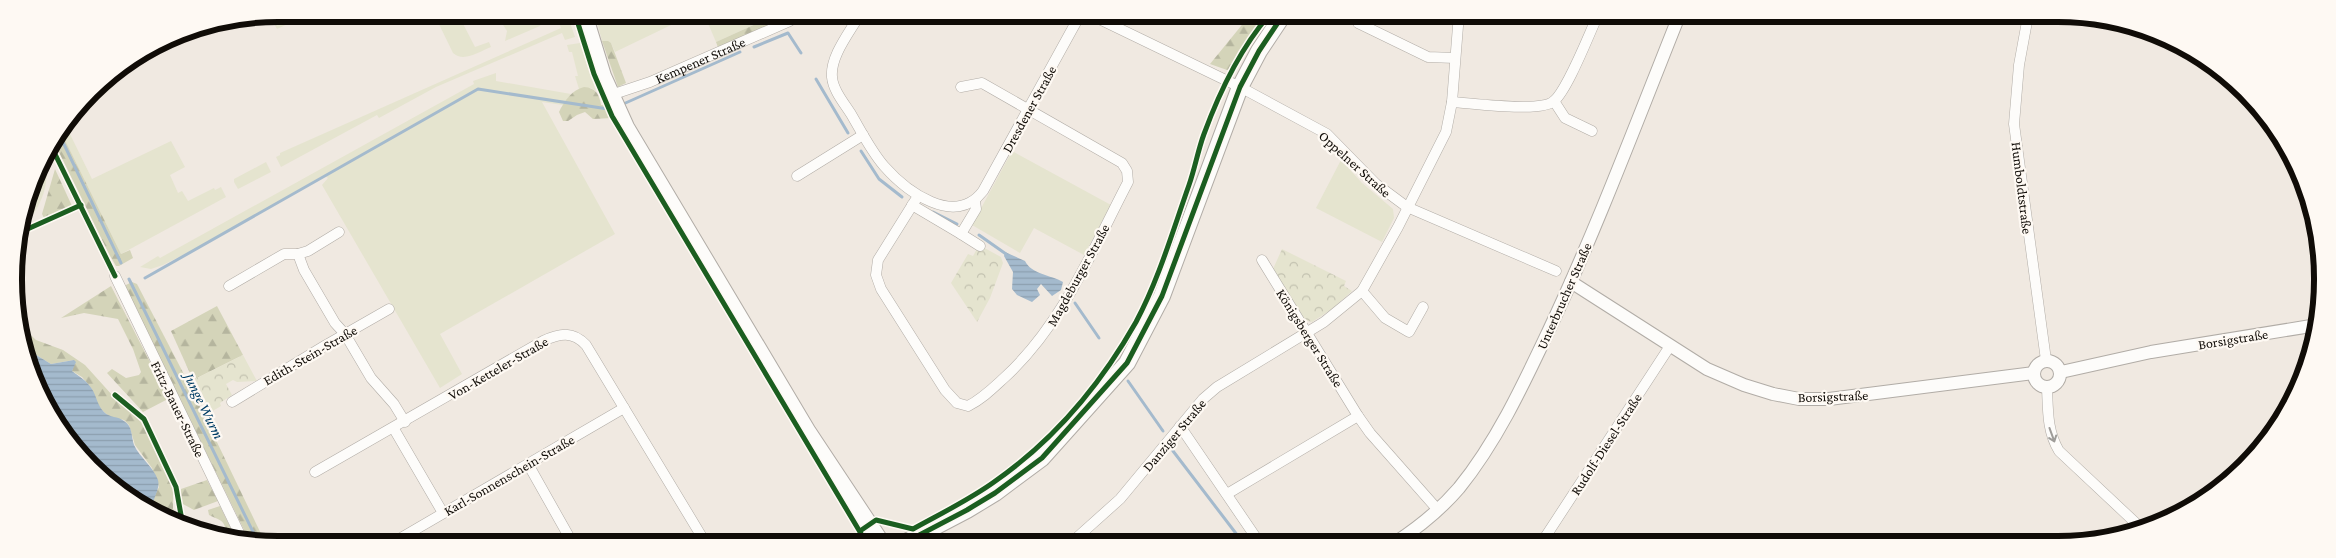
<svg xmlns="http://www.w3.org/2000/svg" width="2336" height="558" font-family="'Crimson Pro',serif">
	<style>
		.grass { fill: #e5e4cf }
		.forest { fill: url(#forest-firs) }
		.park { fill: url(#park-crowns) }
		.water { fill: url(#water-rules) }
		.lines { fill: none; stroke-linecap: round; stroke-linejoin: round }
		.stream { stroke: #a4bacd; stroke-width: 3 }
		.minor-casing { stroke: #b1aca6; stroke-width: 11 }
		.tertiary-casing { stroke: #b1aca6; stroke-width: 14 }
		.primary-casing { stroke: #b1aca6; stroke-width: 18 }
		.minor { stroke: #fdfcfa; stroke-width: 10 }
		.tertiary { stroke: #fdfcfa; stroke-width: 12 }
		.primary { stroke: #fdfcfa; stroke-width: 16 }
		.cycleway-casing { stroke: #fef9f3; stroke-width: 8 }
		.cycleway { stroke: #1b5e20; stroke-width: 5 }
		.oneway { stroke: #9e9c99 }
		.labels { text-anchor: middle; dominant-baseline: central; stroke-width: 4.5; stroke-linejoin: round; paint-order: stroke }
		.street-label { font-size: 14px; fill: #100c07; stroke: #fef9f3 }
		.water-label { font-size: 15px; font-style: italic; fill: #003d65; stroke: #fef9f3 }
		.rim { fill: none; stroke: #100c07; stroke-width: 6 }
	</style>
	<defs>
		<pattern id="forest-firs" width="22" height="20" patternUnits="userSpaceOnUse" patternTransform="scale(1.25)"><rect width="22" height="20" fill="#d4d4b9"/><path d="M5 1l3.5 6h-7zM16 11l3.5 6h-7z" fill="#b5b59e"/></pattern>
		<pattern id="park-crowns" width="20" height="18" patternUnits="userSpaceOnUse" patternTransform="scale(1.25)"><rect width="20" height="18" fill="#e5e4cf"/><path d="M2 6a3 3 0 1 1 6 0M12 15a3 3 0 1 1 6 0" fill="none" stroke="#c3c2b0"/></pattern>
		<pattern id="water-rules" width="6" height="5" patternUnits="userSpaceOnUse" patternTransform="scale(1.25)"><rect width="6" height="5" fill="#a4bacd"/><path d="M0 2.5h6" fill="none" stroke="#8c9faf"/></pattern>
	</defs>
	<rect width="100%" height="100%" fill="#f0e9e1"/>
	<g class="grass">
		<path d="M279,14H309L277,29L270,16Z"/>
		<path d="M428,14H458L475,47L489,42L491,47C480,51 464,63 453,53L435,16L430,19Z"/>
		<path d="M496,14H544V15L540,26L505,41L507,31Z"/>
		<path d="M555,14H567L575,37L565,40L562,33L436,87L379,118L377,115L281,167L276,157L280,155V153L561,28Z"/>
		<path d="M595,14H694L615,52L611,43L602,41Z"/>
		<path d="M704,14H778L716,42Z"/>
		<path d="M580,43L596,91L591,88L579,89L575,76H578L572,52H569L567,45Z"/>
		<path d="M496,73V81L571,94L563,105L542,102L615,234L440,334L462,374L440,388L322,185L328,178L324,175L203,245L163,265L151,269L140,267L158,256L160,258L474,84L473,81Z"/>
		<path d="M67,128L92,179L171,141L185,167L170,175L178,193L182,191L188,201L214,188L215,190L221,187L226,197L121,254L62,134Z"/>
		<path d="M1012,151L1111,205L1084,255L1034,228L1020,253L972,225Z"/>
		<path d="M43,159C53,179 40,211 24,224Z"/>
		<path d="M1341,160L1362,183L1393,209L1394,218L1382,242L1316,208Z"/>
		<path d="M266,162L271,172L238,189L234,182V179Z"/>
	</g>
	<g class="forest">
		<path d="M778,14H793L719,50L716,42Z"/>
		<path d="M1250,15H1265L1229,69L1227,70L1210,64Z"/>
		<path d="M602,41H608L611,43L626,83L618,87Z"/>
		<path d="M584,87C596,88 599,94 601,105L608,106L609,112H612V118L593,119L585,112L577,115L568,121H563L559,112C565,100 572,90 584,87Z"/>
		<path d="M62,134L121,254L130,250L133,258L119,266H116L109,254L55,144Z"/>
		<path d="M55,169L72,206L47,219L44,218L42,214Z"/>
		<path d="M132,282L137,284L189,384L265,542H250L126,289V285Z"/>
		<path d="M111,286L167,395L166,400L143,412L107,373L112,369L126,378L139,375L141,372L133,349L118,319L84,313L61,318Z"/>
		<path d="M217,306L243,355L193,380L171,331Z"/>
		<path d="M21,326L36,340L63,350L85,365L113,396L142,423L151,438L173,489V509L178,515V519L155,512C151,503 155,494 159,487L152,468L135,445L129,425L124,420L110,417L104,412L97,404L92,389L82,377L72,371L74,360L51,364L23,347Z"/>
		<path d="M207,480L218,501L194,510L181,503V489Z"/>
		<path d="M220,506L236,539L227,536C224,519 223,522 209,515L208,510Z"/>
	</g>
	<g class="park">
		<path d="M979,245L1001,257L1003,263L990,298L977,322L951,283L968,254L973,256Z"/>
		<path d="M1282,249L1346,281L1344,286L1352,291L1332,309L1312,322L1305,320L1273,269Z"/>
		<path d="M243,355L257,381L237,382L233,380L226,384L232,395L220,403L221,406L211,412L195,379Z"/>
	</g>
	<g class="water">
		<path d="M1005,252L1025,261C1031,274 1051,275 1063,282L1061,290L1052,296L1041,284L1037,289L1040,295L1032,302L1017,295L1012,289L1013,272L1004,256Z"/>
		<path d="M23,347L51,364L74,360L76,362L72,371C80,377 87,381 92,389C97,397 97,405 104,412C110,418 118,416 124,421C133,426 131,437 134,445C140,458 153,466 158,480C161,491 149,500 155,512L147,509L69,441Z"/>
	</g>
	<g class="lines">
		<g class="stream">
			<path d="M754,47L788,33L801,53"/>
			<path d="M816,79L848,133"/>
			<path d="M621,105L740,52"/>
			<path d="M60,136L121,263"/>
			<path d="M861,151L879,179L902,197"/>
			<path d="M933,212L957,224"/>
			<path d="M979,235L1006,254"/>
			<path d="M145,278L478,89L608,109L612,108"/>
			<path d="M129,279L258,542"/>
			<path d="M1075,303L1099,338"/>
			<path d="M1128,381L1163,431"/>
			<path d="M1173,451L1241,540"/>
		</g>
		<g class="minor-casing">
			<g id="minor">
				<path d="M860,14C850,32 830,56 832,77C833,90 844,103 851,114C861,131 871,151 884,166C906,191 955,228 983,191L1080,15"/>
				<path d="M1091,15L1240,87L1327,134L1376,184L1407,207L1556,271"/>
				<path d="M2028,16L2019,65L2014,124L2046,360"/>
				<path d="M1358,23L1428,57L1455,58"/>
				<path id="s1" d="M611,95L650,82L790,21"/>
				<path d="M1554,101L1565,118L1592,131"/>
				<path d="M1452,102C1472,103 1541,113 1554,101C1568,89 1589,34 1598,15"/>
				<path d="M797,176L863,135"/>
				<path d="M918,196L878,260L876,275L881,289L945,390L957,403L968,406C982,399 992,389 1004,378C1062,325 1092,251 1128,182L1127,171L1122,163L982,83L961,87"/>
				<path d="M912,205L961,234L976,209L975,201"/>
				<path d="M961,234L980,246"/>
				<path d="M298,254L304,270L335,323L345,334L371,378L394,404L405,422"/>
				<path d="M115,276L243,541"/>
				<path d="M229,286L284,254H298L308,251L339,232"/>
				<path d="M1362,291L1385,318L1409,332L1423,307"/>
				<path d="M2047,387C2048,410 2047,431 2059,451L2140,527"/>
				<path d="M232,402L326,345L389,309"/>
				<path d="M1358,416L1370,433L1438,510"/>
				<path d="M1180,426L1259,542"/>
				<path d="M394,429L443,513"/>
				<path d="M528,464L572,542"/>
				<path d="M315,472L543,341C560,333 573,331 586,345L705,542"/>
				<path d="M1227,494L1358,416L1262,260"/>
				<path d="M394,542L624,408"/>
				<path d="M1072,542L1120,499L1203,399L1217,387L1324,322L1362,291L1398,227L1446,132L1452,102L1458,26L1461,15"/>
				<path d="M1542,542L1670,346"/>
			</g>
		</g>
		<g class="tertiary-casing">
			<g id="tertiary">
				<path d="M1571,282L1707,369L1744,385L1773,394L1799,399H1829L2034,373"/>
				<circle cx="2047" cy="374" r="13"/>
				<path d="M2061,372L2151,352L2317,325"/>
				<path d="M1396,542C1419,527 1441,509 1459,488C1497,441 1523,385 1549,330C1597,228 1637,121 1679,16"/>
			</g>
		</g>
		<g class="primary-casing">
			<g id="primary">
				<path d="M584,14L603,76L626,127L808,432L879,539"/>
				<path d="M906,542L967,510L995,493L1042,458L1127,363L1162,296L1240,87L1259,51L1283,15"/>
			</g>
		</g>
		<use href="#minor" class="minor"/>
		<use href="#tertiary" class="tertiary"/>
		<use href="#primary" class="primary"/>
		<g class="cycleway-casing">
			<g id="cycleway">
				<path d="M575,14L594,74L612,116L866,542"/>
				<path d="M52,148L115,276"/>
				<path d="M23,231L81,205"/>
				<path d="M115,395L144,419L176,487L181,515"/>
				<path d="M860,531L876,520L913,529C940,514 969,500 994,482C1053,441 1101,384 1136,322C1159,279 1173,230 1189,185C1195,168 1198,150 1204,134C1219,93 1241,48 1269,15"/>
				<path d="M906,542L967,510L995,493L1042,458L1127,363L1162,296L1240,87L1259,51L1283,15"/>
			</g>
		</g>
		<use href="#cycleway" class="cycleway"/>
	</g>
	<defs><path id="oneway-shaft" d="M-6 0H5M1.5-3L5.5 0L1.5 3" fill="none" stroke-width="1.6" stroke-linecap="round" stroke-linejoin="round" transform="scale(1.25)"/></defs>
	<use class="oneway" href="#oneway-shaft" transform="translate(2052 435) rotate(70)"/>
	<g class="labels">
		<g class="street-label">
			<text stroke="none"><textPath href="#s1" startOffset="96">Kempener Straße</textPath></text>
			<text transform="translate(1029 109) rotate(-61)">Dresdener Straße</text>
			<text transform="translate(1355 164) rotate(42)">Oppelner Straße</text>
			<text transform="translate(2022 188) rotate(83)">Humboldtstraße</text>
			<text transform="translate(1078 275) rotate(-61)">Magdeburger Straße</text>
			<text transform="translate(1564 296) rotate(-66)">Unterbrucher Straße</text>
			<text transform="translate(1310 338) rotate(58)">Königsberger Straße</text>
			<text transform="translate(2233 339) rotate(-9)">Borsigstraße</text>
			<text transform="translate(310 355) rotate(-30)">Edith-Stein-Straße</text>
			<text transform="translate(498 368) rotate(-30)">Von-Ketteler-Straße</text>
			<text transform="translate(1833 396) rotate(-2)">Borsigstraße</text>
			<text transform="translate(178 409) rotate(64)">Fritz-Bauer-Straße</text>
			<text transform="translate(1174 435) rotate(-50)">Danziger Straße</text>
			<text transform="translate(1606 444) rotate(-57)">Rudolf-Diesel-Straße</text>
			<text transform="translate(509 475) rotate(-30)">Karl-Sonnenschein-Straße</text>
		</g>
		<g class="water-label">
			<text transform="translate(204 406) rotate(64)">Junge Wurm</text>
		</g>
	</g>
	<path d="M0 0H2336V558H0ZM278 22H2058A256 256 0 0 1 2314 278V280A256 256 0 0 1 2058 536H278A256 256 0 0 1 22 280V278A256 256 0 0 1 278 22Z" fill="#fef9f3" fill-rule="evenodd"/>
	<path class="rim" d="M278 22H2058A256 256 0 0 1 2314 278V280A256 256 0 0 1 2058 536H278A256 256 0 0 1 22 280V278A256 256 0 0 1 278 22Z"/>
</svg>
